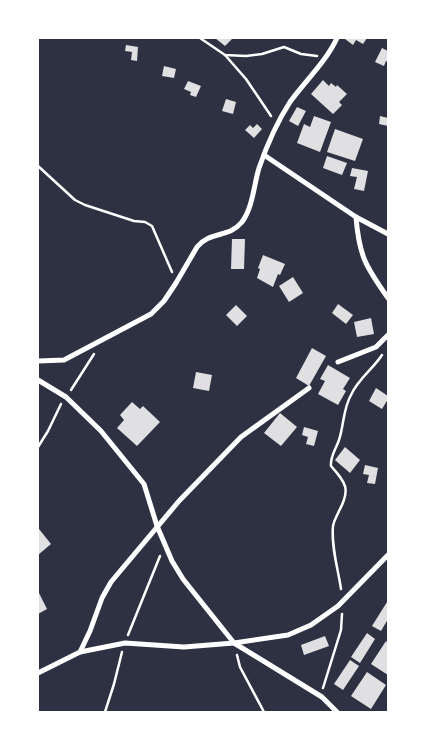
<svg xmlns="http://www.w3.org/2000/svg" width="426" height="750" font-family="'Golos Text',sans-serif">
	<style>
		.building { fill: #e0e0e3 }
		.lines { fill: none; stroke-linecap: round; stroke-linejoin: round }
		.path { stroke: #fff; stroke-width: 2.5 }
		.minor { stroke: #fff; stroke-width: 5 }
	</style>
	<rect width="100%" height="100%" fill="#2d3142"/>
	<g class="building">
		<path d="M215,38H233L225,46Z"/>
		<path d="M346,38H367L363,44L356,40L353,45L345,39Z"/>
		<path d="M126,45L138,47L137,61L131,60L132,52L125,51Z"/>
		<path d="M382,48L388,51V62L386,61L384,66L375,62Z"/>
		<path d="M164,66L176,69L174,78L162,76Z"/>
		<path d="M323,80L329,86L331,83L336,87L337,85L347,94L339,102L342,105L333,114L311,94Z"/>
		<path d="M188,81L201,86L196,97L190,95L191,92L184,89Z"/>
		<path d="M226,99L236,102L233,114L222,111Z"/>
		<path d="M297,107L306,111L298,126L289,121Z"/>
		<path d="M314,116L331,122L320,152L297,143L304,124L310,127Z"/>
		<path d="M380,116L388,118V126L379,124Z"/>
		<path d="M257,124L262,129L254,138L245,130L250,125L253,128Z"/>
		<path d="M335,129L363,139L355,161L327,152Z"/>
		<path d="M327,156L347,163L342,175L323,168Z"/>
		<path d="M352,168L368,171L364,191L354,189L357,177L350,176Z"/>
		<path d="M232,239H245L244,269H231Z"/>
		<path d="M263,255L285,264L280,275L278,274L273,287L257,278L260,269L258,268Z"/>
		<path d="M293,277L303,293L289,302L279,286Z"/>
		<path d="M338,304L353,315L346,324L332,313Z"/>
		<path d="M236,305L247,316L237,326L226,315Z"/>
		<path d="M371,318L374,334L357,337L354,322Z"/>
		<path d="M312,348L326,356L309,386L296,378Z"/>
		<path d="M328,365L350,378L343,389L346,391L338,405L318,394L325,381L320,379Z"/>
		<path d="M196,372L212,375L209,391L193,388Z"/>
		<path d="M376,388L388,396V399L382,409L369,401Z"/>
		<path d="M132,402L140,409L143,406L160,422L137,446L117,428L124,420L120,415Z"/>
		<path d="M280,413L297,427L281,446L264,433Z"/>
		<path d="M304,427L318,431L314,446L306,444L308,437L302,435Z"/>
		<path d="M345,447L360,460L350,473L335,460Z"/>
		<path d="M365,465L378,468L375,484L367,483L369,475L363,474Z"/>
		<path d="M39,529L51,544L38,555V530Z"/>
		<path d="M38,591L47,609L38,614Z"/>
		<path d="M387,602L388,603V619L381,631L372,626Z"/>
		<path d="M367,633L375,639L360,663L351,657Z"/>
		<path d="M325,636L329,646L304,655L301,645Z"/>
		<path d="M386,641L388,643V675L371,664Z"/>
		<path d="M350,660L359,666L343,690L334,684Z"/>
		<path d="M367,672L386,685L371,709L351,696Z"/>
	</g>
	<g class="lines">
		<g class="path">
			<path d="M200,38L225,55L246,56L262,54L284,47L301,54L317,56"/>
			<path d="M225,55L246,79L271,116"/>
			<path d="M38,166L75,200L85,205L134,221L145,222L152,226L172,272"/>
			<path d="M71,390L94,354"/>
			<path d="M38,447L48,431L61,404"/>
			<path d="M341,589C338,569 331,546 333,526C334,520 337,516 339,511C351,489 346,483 331,466C330,456 336,449 339,440C344,425 343,409 351,395C358,379 373,369 382,355"/>
			<path d="M128,635L160,556"/>
			<path d="M237,655L240,667L264,712"/>
			<path d="M323,688L341,630L342,614"/>
			<path d="M105,712L114,684L122,652"/>
		</g>
		<g class="minor">
			<path d="M264,155L356,217L388,234"/>
			<path d="M356,217C359,256 366,267 388,298"/>
			<path d="M38,361L64,360L151,314L164,301L176,283L197,247C210,231 229,238 242,222C253,207 254,184 259,168C267,145 277,122 290,102C305,81 326,62 337,38"/>
			<path d="M338,362L376,347L388,335"/>
			<path d="M38,380L66,397L101,431L144,484L157,526L172,561L183,579L234,643L322,697L337,712"/>
			<path d="M80,652L90,631L102,598L111,582L179,501L241,437L309,388"/>
			<path d="M38,673L80,652L125,643L184,647L234,643L288,635L311,625L338,606L388,555"/>
		</g>
	</g>
	<rect width="426" height="750" fill="none" stroke="#ffffff" stroke-width="78"/>
</svg>
